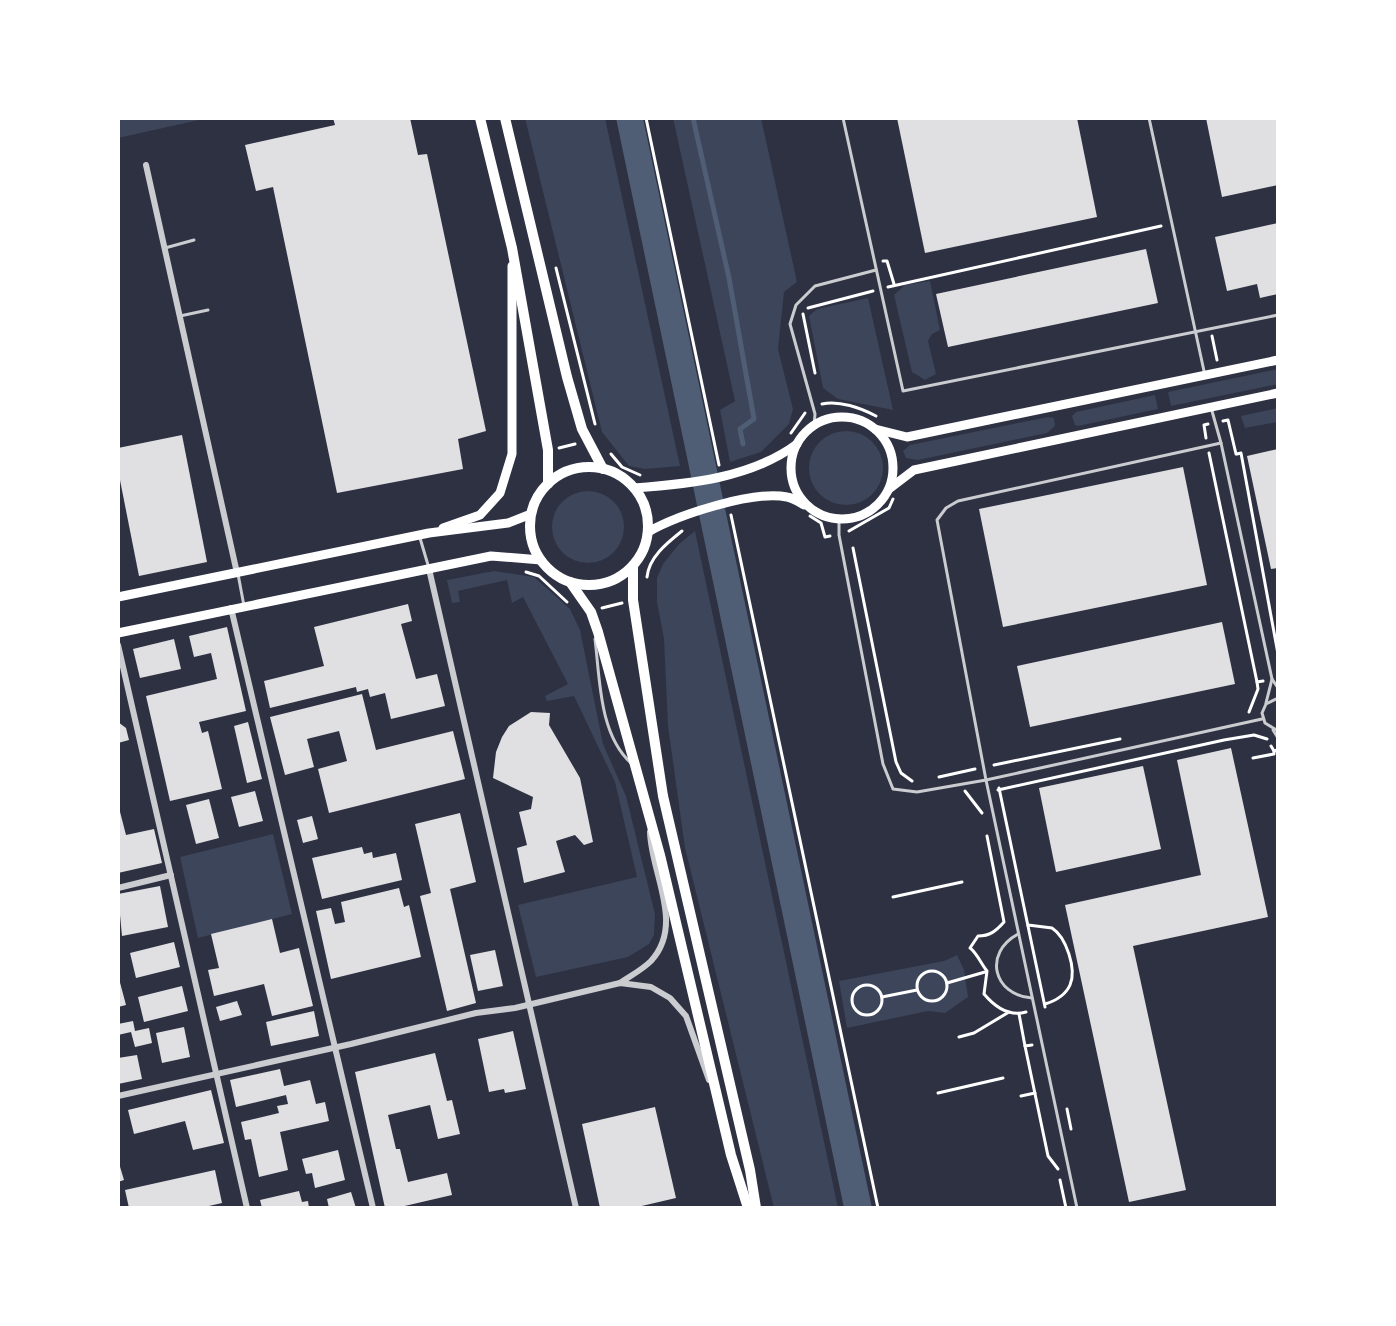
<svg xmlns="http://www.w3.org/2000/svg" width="1396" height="1326" font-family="Cabin,sans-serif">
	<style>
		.green { fill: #3c4559 }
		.water { fill: #4f5d75 }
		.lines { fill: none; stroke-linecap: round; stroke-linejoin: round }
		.stream { stroke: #4f5d75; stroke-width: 5 }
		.building { fill: #e0e0e3 }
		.path { stroke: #fff; stroke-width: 3 }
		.service { stroke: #caccd0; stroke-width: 3 }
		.minor { stroke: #caccd0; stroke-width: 6 }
		.secondary { stroke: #fff; stroke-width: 9 }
		.primary { stroke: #fff; stroke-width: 10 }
	</style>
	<rect width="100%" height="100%" fill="#2d3142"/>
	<g class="green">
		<path d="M118,118H208L118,138Z"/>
		<path d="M525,118H605L680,466L645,469L629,466L602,432Z"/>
		<path d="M673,118H761L797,282L784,292L778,349L793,409L789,424L761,452L730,462L720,410L735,401Z"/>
		<path d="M930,281L940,330L932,334L928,341L936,374L925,380L912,372L894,295L905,285Z"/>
		<path d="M868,298L893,410L838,399L823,388L809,316L817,309Z"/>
		<path d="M1278,369V384L1171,406L1168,392Z"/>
		<path d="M1155,395L1158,409L1078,426L1075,425L1072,416L1076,412Z"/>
		<path d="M1278,408V422L1245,428L1241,416Z"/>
		<path d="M1048,417L1054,418L1055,426L1047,433L918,460L906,458L903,451L910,445Z"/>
		<circle cx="846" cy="468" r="37"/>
		<circle cx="588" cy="527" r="36"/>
		<path d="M695,531L838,1208H774L685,848L668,726L664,639L657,602V578L663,564L679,544Z"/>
		<path d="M494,571L534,577L570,609L580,630L603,744L626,796L655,914L654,935L649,944L628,957L536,977L518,905L637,877L615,782L574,696L547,701L545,696L568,684L523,597L512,603L507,580L458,591L460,602L452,603L447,580Z"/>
		<path d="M273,834L292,914L198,938L180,857Z"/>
		<path d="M957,955L964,970L968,997L945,1013L928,1011L847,1028L839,981L944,961Z"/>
	</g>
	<path class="water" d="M616,118H643L872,1208H844Z"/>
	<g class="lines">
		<path class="stream" d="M693,118L729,278L754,419L740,429L743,444"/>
	</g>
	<g class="building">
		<path d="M333,118H410L418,155L427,154L486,431L458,439L463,469L337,493L273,187L256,191L245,145L335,125Z"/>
		<path d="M897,118H1077L1097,217L925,253Z"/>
		<path d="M1206,118H1278V185L1222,197Z"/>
		<path d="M1278,223V294L1260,298L1257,284L1227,291L1215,237Z"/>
		<path d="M1146,249L1158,303L948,347L936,294Z"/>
		<path d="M182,435L207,562L139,576L118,470V448Z"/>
		<path d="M1278,449V568L1271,569L1247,456Z"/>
		<path d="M1183,467L1207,585L1003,627L979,509Z"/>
		<path d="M408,604L412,621L401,624L416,679L437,674L445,706L391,719L385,693L370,697L368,689L357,692L356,687L270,708L264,681L324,666L314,627Z"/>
		<path d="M1222,622L1235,684L1030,727L1017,666Z"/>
		<path d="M227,627L246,711L199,722L202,733L208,731L222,789L170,801L146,696L217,679L211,653L194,657L189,636Z"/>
		<path d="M174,639L181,669L140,678L133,649Z"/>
		<path d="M362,694L376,750L453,731L465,779L329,813L318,769L347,761L339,731L307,739L314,767L285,775L270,717Z"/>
		<path d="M531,712L550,713L549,725L580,778L593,842L584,845L575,835L556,841L565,872L524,883L517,848L527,845L519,812L531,809L533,797L493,778L496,752L502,737L509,726Z"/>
		<path d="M118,722L126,728L129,740L118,743Z"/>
		<path d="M248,722L262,779L247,783L234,726Z"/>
		<path d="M1231,748L1268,917L1133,946L1186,1190L1129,1202L1065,905L1201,875L1177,760Z"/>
		<path d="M1143,766L1161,849L1056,872L1039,788Z"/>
		<path d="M255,791L263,821L239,827L231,797Z"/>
		<path d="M209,799L219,838L196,844L186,805Z"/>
		<path d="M118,804L126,835L154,829L162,863L118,873Z"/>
		<path d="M460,813L476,882L450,889L476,1003L447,1011L420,896L431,893L415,824Z"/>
		<path d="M312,816L318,839L303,843L297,820Z"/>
		<path d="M362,847L364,854L372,852L373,858L396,853L402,880L322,899L312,858Z"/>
		<path d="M160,886L168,927L122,936L118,894Z"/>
		<path d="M399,888L404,907L409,905L421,957L331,979L316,911L331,908L335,924L345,922L341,902Z"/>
		<path d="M272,919L280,953L299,948L313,1006L272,1016L264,984L214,996L208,970L219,968L211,934Z"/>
		<path d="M174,942L180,967L136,978L130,953Z"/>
		<path d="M495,950L503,986L478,991L470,955Z"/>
		<path d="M118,975L126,1005L118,1007Z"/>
		<path d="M182,986L188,1011L144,1022L138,997Z"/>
		<path d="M237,1001L242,1015L220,1021L216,1007Z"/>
		<path d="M314,1011L319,1036L271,1046L266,1022Z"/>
		<path d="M133,1021L135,1031L149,1028L152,1043L135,1047L131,1032L118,1035V1024Z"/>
		<path d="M184,1027L190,1057L162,1063L156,1033Z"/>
		<path d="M513,1031L526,1089L505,1093L504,1089L489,1092L478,1039Z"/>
		<path d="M435,1053L447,1101L452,1100L460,1134L438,1139L430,1105L388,1115L396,1149H400L408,1182L447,1173L452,1195L396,1208H385L355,1072Z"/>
		<path d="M137,1055L142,1079L118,1084V1058Z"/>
		<path d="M280,1069L284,1086L310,1080L316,1104L325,1102L329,1121L280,1132L288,1170L259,1177L251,1139L245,1140L241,1122L279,1113L277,1106L288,1104L286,1095L236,1107L230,1080Z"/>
		<path d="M211,1090L224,1143L193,1150L185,1121L134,1134L128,1110Z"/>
		<path d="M655,1107L676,1198L633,1208H600L582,1124Z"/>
		<path d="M338,1150L345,1180L315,1188L312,1173L306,1174L302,1159Z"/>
		<path d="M118,1160L124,1180L118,1182Z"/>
		<path d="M215,1170L222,1203L200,1208H129L125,1190Z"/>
		<path d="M299,1191L302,1202L308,1201L309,1208H262L260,1200Z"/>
		<path d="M351,1192L356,1208H329L327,1199Z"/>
	</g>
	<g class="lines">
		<g class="path">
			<path d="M646,118L719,465"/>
			<path d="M883,261H887L894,284"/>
			<path d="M556,268L595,424"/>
			<path d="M888,287L1161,226"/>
			<path d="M808,308L873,291"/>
			<path d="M803,314L815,373"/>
			<path d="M1212,336L1217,360"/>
			<path d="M822,404C839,400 861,408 876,416"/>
			<path d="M1223,421L1228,420L1236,454"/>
			<path d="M791,433L805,413"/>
			<path d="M1206,438L1204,425L1208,424"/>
			<path d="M559,448L575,444"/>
			<path d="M1209,453L1257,682L1263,681"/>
			<path d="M611,454L622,467L640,475"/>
			<path d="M1237,454L1241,453L1278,654"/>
			<path d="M731,515L878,1208"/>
			<path d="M810,516L821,523L825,537L830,536"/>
			<path d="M849,531L889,508L893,499"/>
			<path d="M853,548L896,762L901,773L912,781"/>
			<path d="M526,572L539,576L567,602"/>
			<path d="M647,577C649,557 667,543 682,531"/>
			<path d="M602,608L622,603"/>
			<path d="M1249,712L1258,689L1257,682"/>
			<path d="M1271,746L1274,751L1278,750"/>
			<path d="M1253,758L1274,754V751"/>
			<path d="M994,765L1120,739"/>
			<path d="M939,777L975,769"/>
			<path d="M999,788L1045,1007"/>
			<path d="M998,790L1224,740L1254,735L1267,739"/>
			<path d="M965,791L982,813"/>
			<path d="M987,836L1004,922C996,931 990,936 978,936L970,948C977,953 981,964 987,971L984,994C995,1007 1009,1017 1026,1012"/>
			<path d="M893,897L962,882"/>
			<path d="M1028,925L1052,928C1066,937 1077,969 1070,985C1065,996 1055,1001 1045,1004"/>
			<circle cx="932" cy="986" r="15"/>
			<path d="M947,983L985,972"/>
			<circle cx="867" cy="1000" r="15"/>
			<path d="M882,997L917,990"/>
			<path d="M1019,1014L1025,1046"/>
			<path d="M959,1037L974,1033L1009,1012"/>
			<path d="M1032,1045L1025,1046L1048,1156L1058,1169"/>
			<path d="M938,1093L1003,1078"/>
			<path d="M1021,1096L1035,1093"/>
			<path d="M1067,1109L1071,1129"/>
			<path d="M1060,1180L1066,1208"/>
		</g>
		<g class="service">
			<path d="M843,118L903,391L1278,315"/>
			<path d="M1149,118L1204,371"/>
			<path d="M165,248L194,240"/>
			<path d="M180,316L208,310"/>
			<path d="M1212,411L1221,443L1272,679L1278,688"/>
			<path d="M814,426L815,414L790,324L796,305L815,286L876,270"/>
			<path d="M839,520V535L883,764L893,789L917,792L986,780L1262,719"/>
			<path d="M420,538L428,565"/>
			<path d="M238,574L244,606"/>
			<path d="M595,639C600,679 599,734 631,763"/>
			<path d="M1278,698L1266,704L1262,713L1265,723L1278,731"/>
			<path d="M1266,703L1272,679"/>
			<path d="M1273,730L1278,738"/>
			<path d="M1018,934C983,953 993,995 1032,998"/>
			<path d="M1077,1208L986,780L937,520L946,508L958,501L1221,443"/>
		</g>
		<g class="minor">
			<path d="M146,165L237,573"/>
			<path d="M429,569L576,1208"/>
			<path d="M231,608L373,1208"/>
			<path d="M118,645L247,1208"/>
			<path d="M118,888L171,875"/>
			<path d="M620,983C630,976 642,970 651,961C685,924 651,874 650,832"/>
			<path d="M118,1096L351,1044L476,1013L515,1008L620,983L651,987L670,998L686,1016L709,1080"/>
		</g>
		<g class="secondary">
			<circle cx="842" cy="468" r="51"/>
			<path d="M875,429L907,437L1278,360"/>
			<path d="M634,488C690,484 751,478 797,444"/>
			<path d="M889,489L914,470L1278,393"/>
			<path d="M443,528L480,515L500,493L512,454V266"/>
			<path d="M648,532C678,515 753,490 787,497C793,498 799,502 804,505"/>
			<path d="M118,597L429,533L508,523L531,514"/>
			<path d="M118,633L491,556L541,560"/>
		</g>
		<g class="primary">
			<path d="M480,118L512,248L548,450V484"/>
			<path d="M505,118L567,377L582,429L603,469"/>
			<circle cx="589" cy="526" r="59"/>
			<path d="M633,566V600L663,796L750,1170L756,1208"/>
			<path d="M570,582L591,612L598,632L660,855L731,1155L748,1208"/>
		</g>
	</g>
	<rect width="1396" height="1326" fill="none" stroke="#ffffff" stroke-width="240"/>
</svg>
